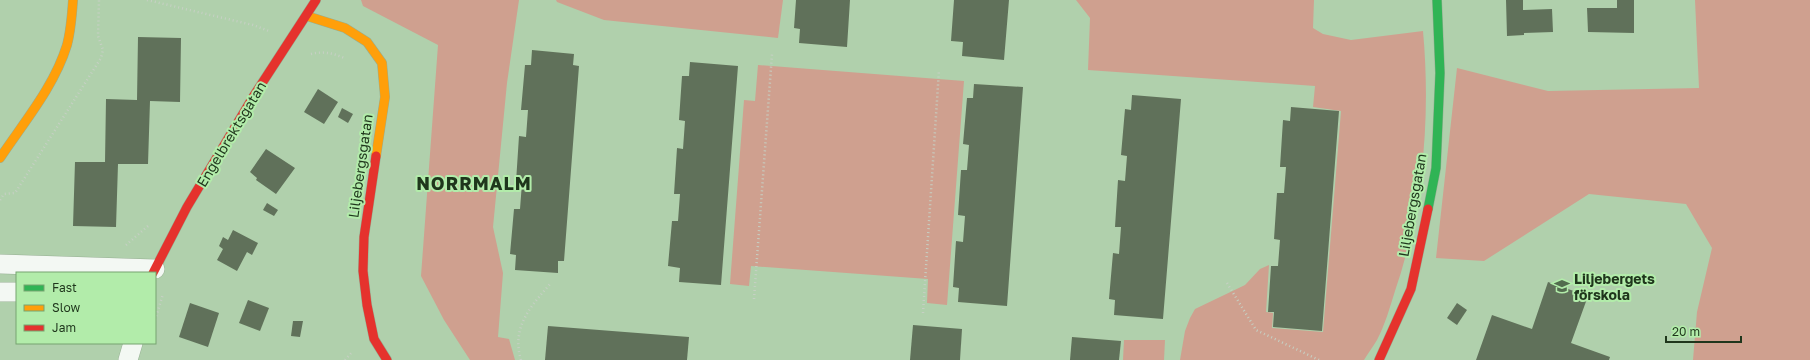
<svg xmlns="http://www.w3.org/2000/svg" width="1810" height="360" font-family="'Golos Text',sans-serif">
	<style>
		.green { fill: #cfa08f }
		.building { fill: #60715a }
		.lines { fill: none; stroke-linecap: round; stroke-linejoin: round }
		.street-casing { stroke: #96af93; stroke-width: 20 }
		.fast-casing { stroke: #96af93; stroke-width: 10 }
		.slow-casing { stroke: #96af93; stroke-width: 10 }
		.jam-casing { stroke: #96af93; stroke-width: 10 }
		.path { stroke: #c6d0c4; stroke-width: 2.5; stroke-dasharray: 1 3; stroke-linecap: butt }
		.street { stroke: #f3f8f3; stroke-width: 19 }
		.fast { stroke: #30b455; stroke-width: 9 }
		.slow { stroke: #ff9f0a; stroke-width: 9 }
		.jam { stroke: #e5322d; stroke-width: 9 }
		.labels { text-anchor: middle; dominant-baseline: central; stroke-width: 4; stroke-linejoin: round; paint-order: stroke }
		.street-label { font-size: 14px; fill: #1f361c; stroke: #b2ecaa }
		.poi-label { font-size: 14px; font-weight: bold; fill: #1f361c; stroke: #b2ecaa; text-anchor: start }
		.district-label { font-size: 18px; font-weight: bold; letter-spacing: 1px; fill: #1f361c; stroke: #b2ecaa }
	</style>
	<rect width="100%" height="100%" fill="#b0d0ac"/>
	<g class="green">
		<path d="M361,0H519L507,83L493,227L503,273L498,337L509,339L515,360H470L444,320L421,276L438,45L363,6Z"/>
		<path d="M556,0H783L778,38L604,20L557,2Z"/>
		<path d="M1076,0H1314L1313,28L1323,34L1351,40L1423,31C1431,118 1423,209 1395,291C1390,307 1385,325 1377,340C1373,347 1368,353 1364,360H1180L1185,331L1190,318L1195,309L1245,285L1260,269L1269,265L1266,312L1273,313L1272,328L1323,332L1341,111L1313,107L1315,86L1088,70L1090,18Z"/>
		<path d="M1695,0H1810V360H1693L1697,312L1712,248L1686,204L1589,194L1484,261L1436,258L1457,68L1548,91L1699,88Z"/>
		<path d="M758,65L964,81L947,305L927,303L928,279L751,266L749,286L730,284L744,100L755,101Z"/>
		<path d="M1124,340H1165L1164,360H1123Z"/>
	</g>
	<g class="building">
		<path d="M796,0H850L847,47L799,43L800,29L794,28Z"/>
		<path d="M954,0H1009L1004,60L962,56L963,42L951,41Z"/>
		<path d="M1506,0H1523V10L1552,9L1553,32L1524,33V35L1507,36Z"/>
		<path d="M1617,0H1634V33L1588,32L1587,8H1617Z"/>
		<path d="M138,37L181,38L180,102L150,101L148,164H118L116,227L73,226L75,162H105L106,99L137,100Z"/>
		<path d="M532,50L574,54L573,65L579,66L564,261H558V273L515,270L516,255L510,254L514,209H520L522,183L516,182L519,136L526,137L528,110H521L525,65H531Z"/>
		<path d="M690,62L738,66L721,285L679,282L680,268L668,266L672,221H678L680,194H674L677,148L683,149L685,121L679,120L682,76H689Z"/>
		<path d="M974,84L1023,87L1007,306L958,302L959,288L953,287L956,241L963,242L965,216L958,215L961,170H967L969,145L963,144L967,98H973Z"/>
		<path d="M318,89L338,102L324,124L304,112Z"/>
		<path d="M1132,95L1181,99L1163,319L1114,315L1115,300L1109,299L1113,253L1119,254L1121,227H1115L1118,180L1125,181L1127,156L1121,155L1125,109L1131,110Z"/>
		<path d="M1291,107L1339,111L1322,331L1273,327L1274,312H1268L1271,266H1278L1280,240L1274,239L1277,193H1284L1286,167H1280L1283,120L1290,121Z"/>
		<path d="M342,108L353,114L348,123L338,117Z"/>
		<path d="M266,149L295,168L276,194L256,180L257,178L250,172Z"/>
		<path d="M267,203L278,210L274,216L263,210Z"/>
		<path d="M233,230L258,243L252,255L247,252L237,271L217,260L223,249L219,246L223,237L228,240Z"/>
		<path d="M1548,282L1588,296L1571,343L1610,357L1609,360H1476L1492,315L1532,329Z"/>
		<path d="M248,300L269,308L260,331L239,323Z"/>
		<path d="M190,303L219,313L208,347L179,337Z"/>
		<path d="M1457,303L1467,310L1457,325L1447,318Z"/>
		<path d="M293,321H303L300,337L291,336Z"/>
		<path d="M913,325L962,329L960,360H910Z"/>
		<path d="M548,326L689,337L687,360H545Z"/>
		<path d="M1072,337L1121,341L1119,360H1070Z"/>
	</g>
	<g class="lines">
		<g class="street-casing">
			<g id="street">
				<path d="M0,264L155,269"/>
				<path d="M0,292H17"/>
				<path d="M128,360L133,343"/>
			</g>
		</g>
		<g class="fast-casing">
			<path id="fast" d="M1428,209L1436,168L1440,73L1437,0"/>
		</g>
		<g class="slow-casing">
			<g id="slow">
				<path d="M307,16L345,28L367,42L382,63L385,97L376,156"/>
				<path d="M0,158C24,122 54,87 67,45C71,30 72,15 73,0"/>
			</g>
		</g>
		<g class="jam-casing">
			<g id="jam">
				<path d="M376,156L364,237L363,271L367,305L374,339L387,360"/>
				<path d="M153,273L187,207L253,97L316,0"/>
				<path d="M1379,360L1411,289L1428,209"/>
			</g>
		</g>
		<g class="path">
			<path d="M147,0L253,25L269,31"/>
			<path d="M311,54C322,51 333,53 344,58"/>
			<path d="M0,200L4,194L15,193L101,58L103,50L98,36L99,0"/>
			<path d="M126,245L148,226"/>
			<path d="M1227,283L1256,330L1319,360"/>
			<path d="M754,299L772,54"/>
			<path d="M923,313L939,70"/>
			<path d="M155,320L163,294"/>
			<path d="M345,360L353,351"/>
			<path d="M521,360C511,327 531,306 551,283"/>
		</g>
		<use href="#street" class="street"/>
		<use href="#fast" class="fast"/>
		<use href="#slow" class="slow"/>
		<use href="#jam" class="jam"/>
	</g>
	<defs>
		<g id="school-bare" transform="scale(1.2)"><path d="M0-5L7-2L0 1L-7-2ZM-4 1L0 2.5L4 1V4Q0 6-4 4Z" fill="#526c4e" stroke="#b2ecaa" stroke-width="2.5" paint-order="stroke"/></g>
	</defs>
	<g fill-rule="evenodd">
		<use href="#school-bare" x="1562" y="286"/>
	</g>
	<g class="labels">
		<g class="street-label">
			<text transform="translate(231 134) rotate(-59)">Engelbrektsgatan</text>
			<text transform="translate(360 166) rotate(-82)">Liljebergsgatan</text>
			<text transform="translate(1412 205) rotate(-80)">Liljebergsgatan</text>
		</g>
		<g class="poi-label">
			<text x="1574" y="278">Liljebergets<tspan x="1574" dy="16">förskola</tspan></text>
		</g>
		<g class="district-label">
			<text x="474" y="183">NORRMALM</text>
		</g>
	</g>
	<rect x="16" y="272" width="140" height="72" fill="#b2ecaa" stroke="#77a371"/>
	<rect x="24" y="285" width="20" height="6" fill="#30b455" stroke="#77a371"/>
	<text x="52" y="292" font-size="12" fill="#1f361c">Fast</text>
	<rect x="24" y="305" width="20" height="6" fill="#ff9f0a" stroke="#77a371"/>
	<text x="52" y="312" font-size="12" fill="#1f361c">Slow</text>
	<rect x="24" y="325" width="20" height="6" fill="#e5322d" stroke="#77a371"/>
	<text x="52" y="332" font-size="12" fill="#1f361c">Jam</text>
	<path d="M1666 336v6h75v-6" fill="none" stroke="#1f361c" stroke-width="2"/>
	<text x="1672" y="336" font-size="12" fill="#1f361c" stroke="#b2ecaa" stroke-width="3" paint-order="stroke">20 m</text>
</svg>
